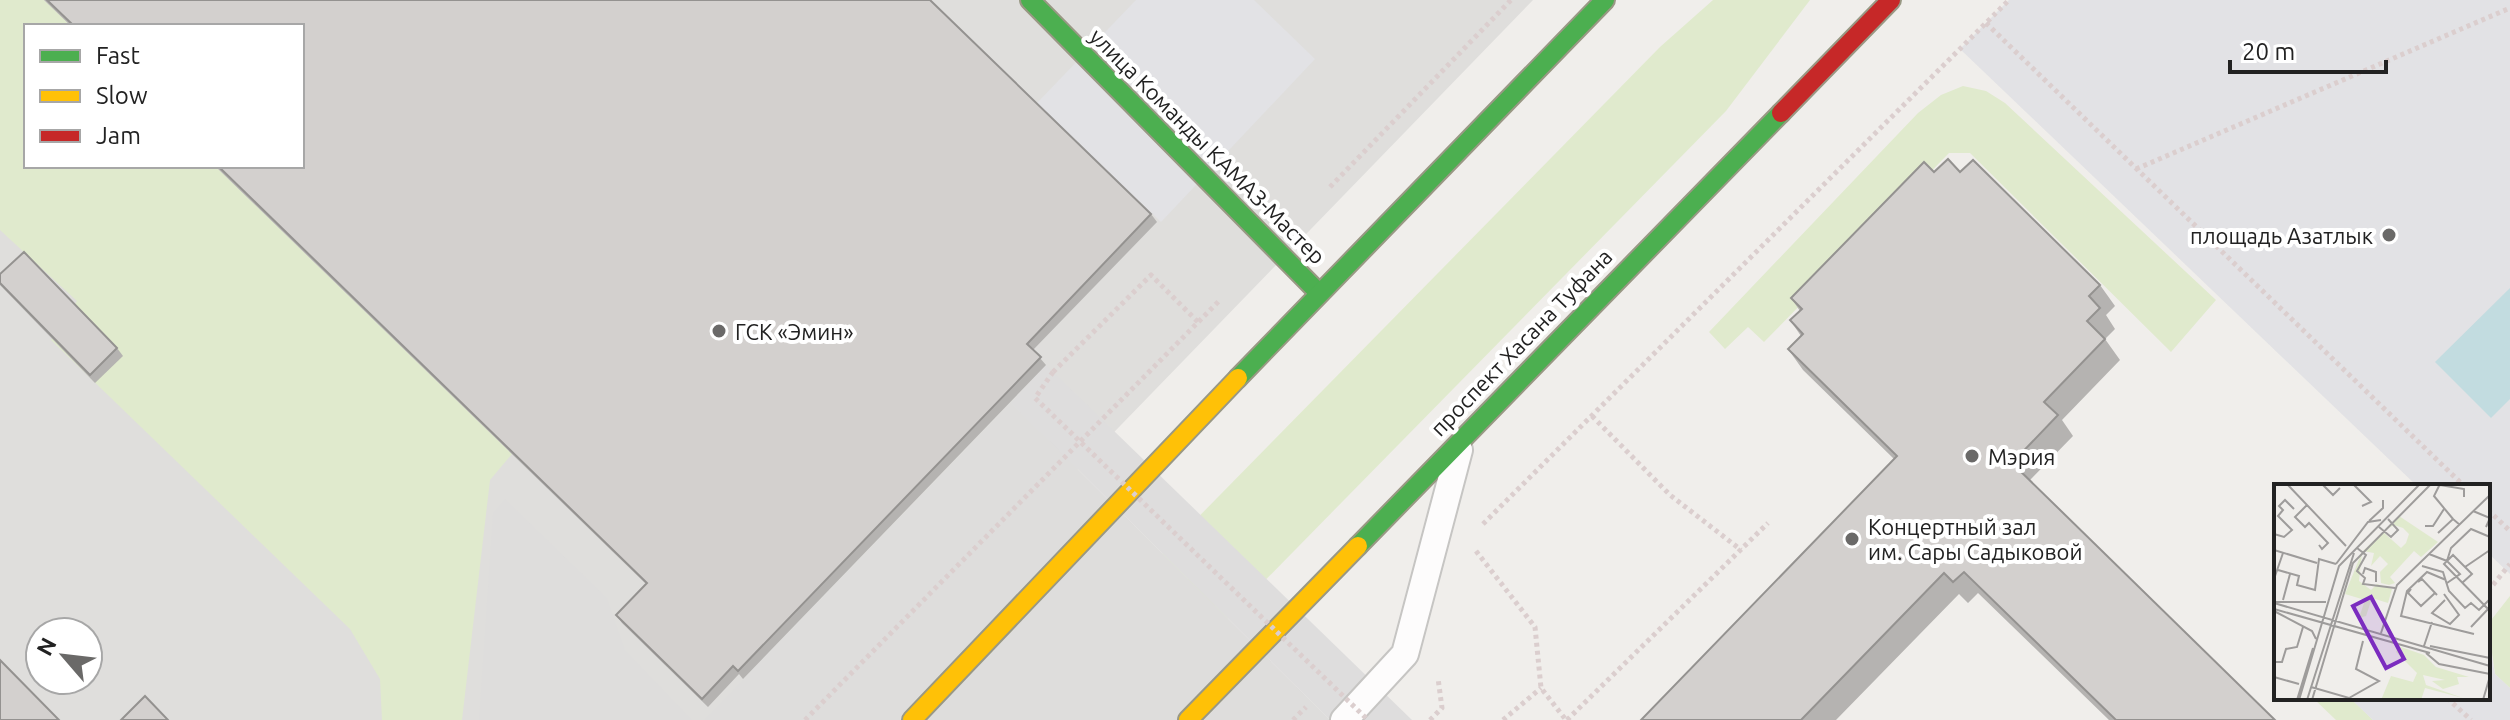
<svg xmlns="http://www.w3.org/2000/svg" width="2510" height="720" font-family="Ubuntu,sans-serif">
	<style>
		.residential { fill: #dfdedc; fill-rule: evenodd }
		.grass { fill: #e0eacd }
		.parking { fill: #dedddc }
		.plaza { fill: #e2e2e5 }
		.water { fill: #c2dce0 }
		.pier { fill: #dedddd }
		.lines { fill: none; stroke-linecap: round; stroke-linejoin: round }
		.lane-casing { stroke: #c6c5c3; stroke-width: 30 }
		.fast-casing { stroke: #999884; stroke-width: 22 }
		.slow-casing { stroke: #999884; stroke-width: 22 }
		.jam-casing { stroke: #999884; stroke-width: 22 }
		.path { stroke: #dbcece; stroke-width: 5; stroke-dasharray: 4 4; stroke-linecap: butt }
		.lane { stroke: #fdfcfc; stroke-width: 26 }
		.fast { stroke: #4caf50; stroke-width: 18 }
		.slow { stroke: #ffc107; stroke-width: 18 }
		.jam { stroke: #c62828; stroke-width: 18 }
		.path-bridge { stroke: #dbcece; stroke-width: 5; stroke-dasharray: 4 4; stroke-linecap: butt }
		.wall { fill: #b5b3b1 }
		.building { fill: #d3d0ce; stroke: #949290; stroke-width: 2 }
		.poi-dot { fill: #6a6968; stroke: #fff; stroke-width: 3 }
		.labels { text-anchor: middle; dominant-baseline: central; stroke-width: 8; stroke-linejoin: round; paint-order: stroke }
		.street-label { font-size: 22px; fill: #222; stroke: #fff }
		.poi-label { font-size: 22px; fill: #222; stroke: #fff; text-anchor: start }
		.inset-road { fill: none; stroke: #9e9c9b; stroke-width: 2 }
		.view { fill: #7b2cbf; fill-opacity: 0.15; stroke: #7b2cbf; stroke-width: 4 }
		.inset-edge { fill: none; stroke: #222; stroke-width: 4 }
	</style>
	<rect width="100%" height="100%" fill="#f0eeeb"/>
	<path class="residential" d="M0,0H1533L835,720H0ZM26,26H302V166H26ZM40,632H88V680H40Z"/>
	<g class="grass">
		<path d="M0,0H44L71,26H26V166H215L512,454L490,480L462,720H382L380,679L350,629L51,340L77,301L0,230Z"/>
		<path d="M1713,0H1810L1726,111L1128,720H999L1660,47Z"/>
		<path d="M1963,86L1986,91L2005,103L2216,300L2171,352L1970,153H1949L1764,342L1748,327L1725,349L1709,332L1918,113L1941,95Z"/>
		<path d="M2510,596V688L2495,674L2488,624Z"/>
		<path d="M2313,698H2350L2373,720H2336Z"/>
	</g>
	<g class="parking">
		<path d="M1011,403L1330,720H704Z"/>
		<path d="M505,499L607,598L625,650L692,720H479L493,513Z"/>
	</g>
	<g class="plaza">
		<path d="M1136,0H1254L1315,59L1161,222L1037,103Z"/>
		<path d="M2009,0H2510V574L2488,553V486H2417L1960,49Z"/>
		<path d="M2488,636L2495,674L2510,688V720H2373L2350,698H2488Z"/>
	</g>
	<path class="water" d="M2510,288V399L2491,418L2435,362Z"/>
	<path class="pier" d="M1046,365L1412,720H1330L1011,403Z"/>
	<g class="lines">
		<g class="lane-casing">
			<path id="lane" d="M1344,720L1405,654L1459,450"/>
		</g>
		<g class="fast-casing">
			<g id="fast">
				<path d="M1030,0L1319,293"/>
				<path d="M1238,378L1605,0"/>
				<path d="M1358,546L1781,113"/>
			</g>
		</g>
		<g class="slow-casing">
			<g id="slow">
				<path d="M912,720L1238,378"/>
				<path d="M1188,720L1358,546"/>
			</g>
		</g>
		<g class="jam-casing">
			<path id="jam" d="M1781,113L1891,0"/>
		</g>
		<g class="path">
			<path d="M1986,23L2464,486"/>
			<path d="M2136,169L2510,8"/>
			<path d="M1330,187L1511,0"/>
			<path d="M1053,372L1151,275L1198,322"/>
			<path d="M1592,416L1670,495L1741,550"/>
			<path d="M2488,510L2510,531"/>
			<path d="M1483,524L2009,0"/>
			<path d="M1476,551L1535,627L1541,688L1566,720"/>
			<path d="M2488,591L2510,564"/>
			<path d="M2447,698L2471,720"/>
			<path d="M805,720L1221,299"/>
			<path d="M1293,720L1306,707"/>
			<path d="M1430,720L1442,708L1438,678"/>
			<path d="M1503,720L1541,688"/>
			<path d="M1567,720L1768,523"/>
		</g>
		<use href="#lane" class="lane"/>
		<use href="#fast" class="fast"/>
		<use href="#slow" class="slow"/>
		<use href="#jam" class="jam"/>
		<path class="path-bridge" d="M1053,372L1035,398L1368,720"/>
	</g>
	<g class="wall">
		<path d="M44,0H930L1151,214L1157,222L1033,350L1046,365L743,679L739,674L708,707L622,623L616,615L646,584L215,166H302V26H71Z"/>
		<path d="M1934,172H1960L2100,285L2115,306L2106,315L2115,329L2105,339L2120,360L2062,420L2073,436L2030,480L2275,720H2109L1978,593L1968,603L1959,594L1836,720H1641L1894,459L1803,370L1788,349L1801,336L1790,320L1800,311L1791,298Z"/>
		<path d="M0,274L117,348L123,356L95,383L0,285Z"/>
	</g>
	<g class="building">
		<path d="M47,0H930L1151,214L1027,344L1041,357L738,671L733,666L702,699L616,615L647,583L218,166H302V26H74Z"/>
		<path d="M1948,159L1960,172L1973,160L2100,285L2089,296L2100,308L2087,321L2105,339L2044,402L2058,415L2012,463L2275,720H2116L1964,572L1953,582L1944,573L1801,720H1641L1897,456L1788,349L1803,334L1790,320L1802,309L1791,298L1924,162L1934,172Z"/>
		<path d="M24,252L117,348L90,375L0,283V274Z"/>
		<path d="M0,660L59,720H0Z"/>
		<path d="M145,696L168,720H121Z"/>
	</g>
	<g class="poi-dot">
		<circle cx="2389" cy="235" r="8"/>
		<circle cx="719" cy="331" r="8"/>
		<circle cx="1972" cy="456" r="8"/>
		<circle cx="1852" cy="539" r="8"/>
	</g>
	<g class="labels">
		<g class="street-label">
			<text transform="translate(1208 146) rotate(45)">улица Команды КАМАЗ-Мастер</text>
			<text transform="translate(1521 342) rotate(-46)">проспект Хасана Туфана</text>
		</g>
		<g class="poi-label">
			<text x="2373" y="235" text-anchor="end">площадь Азатлык</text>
			<text x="735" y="331">ГСК «Эмин»</text>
			<text x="1988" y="456">Мэрия</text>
			<text x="1868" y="526">Концертный зал<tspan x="1868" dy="25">им. Сары Садыковой</tspan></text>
		</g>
	</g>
	<g transform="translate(2274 484)">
		<rect width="216" height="216" fill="#f0eeeb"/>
		<path d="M125,32L164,58L147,73L140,67L116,93L121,99L115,101L107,99L106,88L114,80L106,72L97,82L100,69L89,67L109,48L127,64L132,59L135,50L129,44L120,41L110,47ZM88,68L85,97L97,106L103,100L118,105L114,119L98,114L92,132L85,134L91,116L71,110ZM124,162L150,171L162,183L195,193H183L185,200L169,205L158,197L171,196L149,191L152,201L189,214L151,204L147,216H107L117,192L139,198L143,189L122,168Z" fill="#e0eacd"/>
		<path class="inset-road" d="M13,0L72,62M48,0L59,11L66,4M79,0L97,18L88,22M166,0L160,12L179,35M166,1L190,5V13M33,21L21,33L31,43L35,39L54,59L48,65L45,61M199,27L216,34L212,43M95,37L109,24V16M151,42H159L170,25M105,43L117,53L124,46L114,35M164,49L179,35L186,41M0,50L10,53L18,46L4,32L9,26L5,22L11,16L20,25M83,64L92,71L83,87L91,94L89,100L121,104M0,66L43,79M155,70L173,77L170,80L216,127M173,77L177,64L197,45L216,53M173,77L179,71L198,90L188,99M62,80L94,38L107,36M148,82L169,88L175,107L191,124L197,119L205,126L216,115M191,83L216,66M4,86L25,92L23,101L41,106L45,75L62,80M89,90L91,84L102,88V98M0,95L9,69M172,96L153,88L133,107L127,132L200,150M144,98L148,95L163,111M173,99L186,90L173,77M137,105L134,109L147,122L161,109M170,110L185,131L176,140L158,129L171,116M9,116L16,90M2,118H52M0,119L216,182M0,125L156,169M0,127L38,147L42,155M197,143L215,124M107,149L123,101L216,11M150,162L158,138M156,162L216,174M152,169L165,180L216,190M0,178H8L12,165L23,163L29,143M0,193L25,200M37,203L75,214L105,197L82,185L89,157M23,216L39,164M25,216L65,82L146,0M33,216L80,69M38,216L79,79L157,0M209,216L216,192"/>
		<path class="view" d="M97,113L130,175L112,184L79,122Z"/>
		<rect width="216" height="216" class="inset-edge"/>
	</g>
	<rect x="24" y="24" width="280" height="144" fill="#ffffff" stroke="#a7a7a7" stroke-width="2"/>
	<rect x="40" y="50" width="40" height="12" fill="#4caf50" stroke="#a7a7a7" stroke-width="2"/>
	<text x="96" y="64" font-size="24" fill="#222222">Fast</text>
	<rect x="40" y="90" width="40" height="12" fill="#ffc107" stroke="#a7a7a7" stroke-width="2"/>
	<text x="96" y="104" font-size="24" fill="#222222">Slow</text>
	<rect x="40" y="130" width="40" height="12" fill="#c62828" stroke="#a7a7a7" stroke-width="2"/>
	<text x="96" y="144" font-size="24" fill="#222222">Jam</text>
	<g transform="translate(64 656) rotate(298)"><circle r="38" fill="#ffffff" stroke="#a7a7a7" stroke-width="2"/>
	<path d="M0-6L14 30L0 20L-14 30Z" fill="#6a6968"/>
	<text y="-12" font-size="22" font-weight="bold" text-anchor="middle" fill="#222222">N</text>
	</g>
	<path d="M2230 60v12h156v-12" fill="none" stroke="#222222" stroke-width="4"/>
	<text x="2242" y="60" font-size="24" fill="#222222" stroke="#ffffff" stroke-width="6" paint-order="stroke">20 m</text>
</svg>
